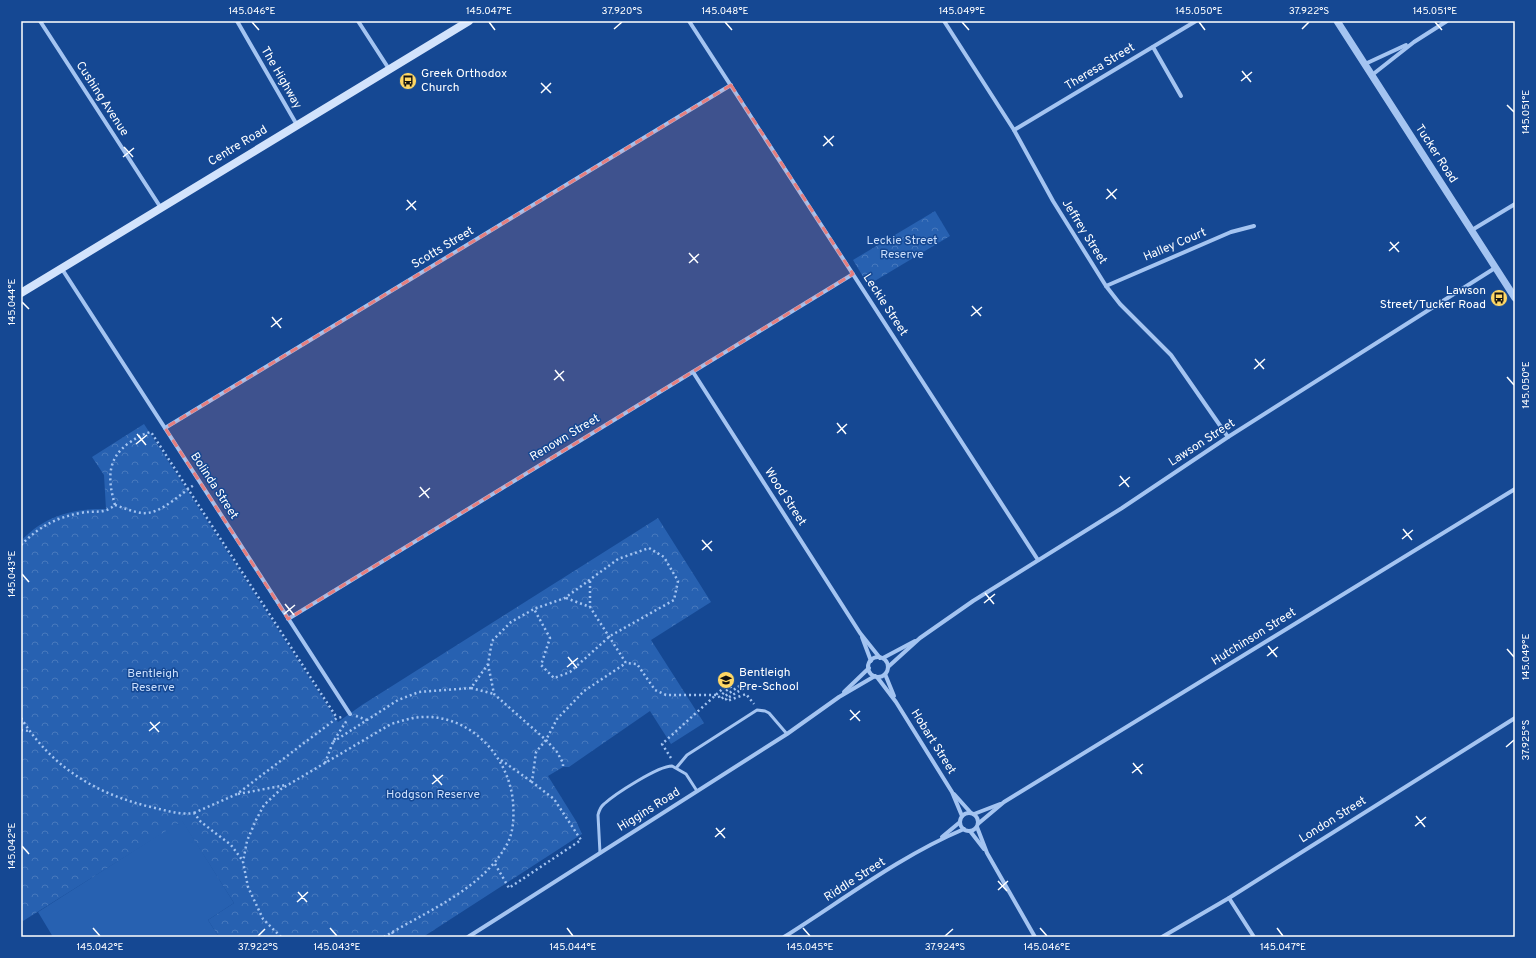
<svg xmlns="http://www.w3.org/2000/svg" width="1536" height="958" font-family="Overpass,sans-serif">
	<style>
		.grass { fill: #2761b1 }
		.park { fill: url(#park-crowns) }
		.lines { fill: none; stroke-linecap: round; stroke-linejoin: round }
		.path { stroke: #a4c4f1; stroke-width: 2.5; stroke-dasharray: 2 3; stroke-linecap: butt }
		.service { stroke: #a4c4f1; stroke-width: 3 }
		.minor { stroke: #a4c4f1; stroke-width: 4 }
		.tertiary { stroke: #a4c4f1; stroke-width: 7 }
		.secondary { stroke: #d2e3fc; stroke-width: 8 }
		.marked { fill: #e67e7e; fill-opacity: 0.2; stroke: #e67e7e; stroke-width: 3; stroke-dasharray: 8 5; stroke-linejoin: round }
		.ticks { fill: none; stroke: #fff; stroke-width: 1.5 }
		.labels { text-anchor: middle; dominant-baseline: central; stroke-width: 3; stroke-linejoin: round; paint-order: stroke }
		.street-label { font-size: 12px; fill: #fff; stroke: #154893 }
		.poi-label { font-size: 12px; fill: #fff; stroke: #154893; text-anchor: start }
		.park-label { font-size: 12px; fill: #cbdffc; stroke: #154893 }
		.neatline { fill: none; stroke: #fff; stroke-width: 1.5 }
		.ticks-label { font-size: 10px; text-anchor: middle; fill: #fff }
	</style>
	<defs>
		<pattern id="park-crowns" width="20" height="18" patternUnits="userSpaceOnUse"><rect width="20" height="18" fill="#2761b1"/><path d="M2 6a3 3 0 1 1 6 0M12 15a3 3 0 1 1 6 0" fill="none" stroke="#4779bd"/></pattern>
	</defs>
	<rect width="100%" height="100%" fill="#154893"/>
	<path class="grass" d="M182,820L234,903L208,920L219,937H53L38,912Z"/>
	<g class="park">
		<path d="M935,211L950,236L868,285L853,260Z"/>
		<path d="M144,424L338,722L362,705L658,518L711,602L651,640L704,723L671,744L650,711L579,760L569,767H563L548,776L576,821L582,834L423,937H219L208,920L234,903L182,821L23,921L21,918V541C44,516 73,508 106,509L104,475L92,457Z"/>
	</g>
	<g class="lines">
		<g class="path">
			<path d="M115,505C124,508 133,512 142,513C160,515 180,494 194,485"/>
			<path d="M21,545C39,527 55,518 80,513C95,510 103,515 115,505C108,481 106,459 129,443C136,438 142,434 151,432L337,718"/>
			<path d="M590,581V607"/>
			<path d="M566,598L590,607L626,663L637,664L655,690L666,695H716"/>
			<path d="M488,664L494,694L546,740L557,752L563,763V766"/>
			<path d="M471,688L494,694"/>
			<path d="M356,716L367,720"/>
			<path d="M21,718C53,769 98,795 155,808C168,811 181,815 194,813L201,822L231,845L243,861"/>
			<path d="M21,730L29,731"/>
			<path d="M333,742L398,700L419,692L471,688L488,664L492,641L511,622L534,609L550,638L541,665L554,678L570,672L610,636L674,600L678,581L664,557L649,548L618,559L565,598L534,609"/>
			<path d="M671,758L662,744L730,682L733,685L719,697L721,699L742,684L744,688L726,699L727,701L746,694L754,704"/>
			<path d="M501,760L532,782"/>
			<path d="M325,763L333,742L347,720"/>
			<path d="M238,794L286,785"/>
			<path d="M194,813L237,794L337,718L342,717"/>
			<path d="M495,864L509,888L581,840L554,799L532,782L536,752L546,740L557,719L584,691L626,663"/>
			<path d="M392,932L395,937"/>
			<path d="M281,937L263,919L248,887L243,862L247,841L256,820L264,805L281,789L391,724C402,721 412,717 423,717C471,715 509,757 513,802C514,816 514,833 506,846C481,890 425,912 384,937"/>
		</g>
		<g class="service">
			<path d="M677,767L687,755L757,710L765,711L769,713L787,734"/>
			<path d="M600,853L598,815C599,811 600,807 604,804C615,794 658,766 672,766L686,774L697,791"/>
		</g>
		<g class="minor">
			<path d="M40,21L161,208"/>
			<path d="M237,21L297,125"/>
			<path d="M358,21L389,69"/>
			<path d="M689,21L1038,560"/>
			<path d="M944,21L1014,130L1053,201L1106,286L1120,304L1171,355L1228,437"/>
			<path d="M1153,47L1181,96"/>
			<path d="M1365,64L1406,45"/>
			<path d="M1372,75L1414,42L1447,21"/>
			<path d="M1014,130L1196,21"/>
			<path d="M1472,230L1515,204"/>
			<path d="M62,269L350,714"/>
			<path d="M1106,286L1231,232L1254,226"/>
			<path d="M693,372L860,633L880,658"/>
			<path d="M165,428L731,85"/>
			<path d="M288,619L853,274"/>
			<path d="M862,637L871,661"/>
			<circle cx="878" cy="667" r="10"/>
			<path d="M883,658L915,641"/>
			<path d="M888,667L920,638L973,601L1122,508L1228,437L1495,268"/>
			<path d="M885,674L894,696"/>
			<path d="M877,677L896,702L952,792L962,816"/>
			<path d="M844,692L869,668"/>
			<path d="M954,794L971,813"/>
			<circle cx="969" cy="822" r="9"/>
			<path d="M974,814L1000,804"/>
			<path d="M979,823L1004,802L1515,489"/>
			<path d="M977,827L987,853L1035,937"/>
			<path d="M970,831L984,849"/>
			<path d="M942,837L960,822"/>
			<path d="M1229,898L1254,937"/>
			<path d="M468,937L787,734L839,697L875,676"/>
			<path d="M784,937C843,900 900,856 964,829"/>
			<path d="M1162,937L1229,898L1515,718"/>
		</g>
		<path class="tertiary" d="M1337,21L1515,298"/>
		<path class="secondary" d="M21,293L469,21"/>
	</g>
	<path class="marked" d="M731,85L853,274L288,619L165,428Z"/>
	<path class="ticks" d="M252,22L259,30M489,22L495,30M725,22L732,30M962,22L969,30M1199,22L1205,30M1435,22L1442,30M614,29L622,22M1302,29L1309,22M1242,71L1251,82M1241,81L1252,72M541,83L551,93M541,93L551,83M1507,105L1514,112M824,136L833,146M823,146L834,136M124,147L133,157M123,157L134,148M1107,189L1116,199M1106,199L1117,189M407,200L416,210M406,210L416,201M1390,242L1399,252M1389,251L1399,242M689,253L698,263M689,263L699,254M22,302L29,309M972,306L981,316M971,316L982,307M272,317L281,328M271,327L282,318M1255,359L1264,369M1254,369L1265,359M555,370L564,381M1507,377L1514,385M554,380L564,371M837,423L846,434M837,433L847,424M137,434L146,445M136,444L147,435M1120,476L1129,487M1119,486L1130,477M420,487L429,498M419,497L430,488M1403,529L1412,540M1402,539L1413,530M702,540L712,551M702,550L712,541M22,574L29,582M985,593L994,604M984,603L995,594M285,604L294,615M284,614L295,605M1268,646L1277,657M1507,649L1514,657M1267,656L1278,647M568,657L577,668M567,667L578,658M850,710L860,721M850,720L860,711M150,722L159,732M149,731L160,722M1506,747L1514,740M1133,763L1142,774M1132,773L1143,764M433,775L442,785M432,784L443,775M1416,816L1425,827M1415,826L1426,817M716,828L725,838M715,837L725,828M22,846L29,854M998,881L1007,891M998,890L1008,881M298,892L307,902M297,902L308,892M93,928L100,936M330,928L337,936M567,928L573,936M803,928L810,936M1040,928L1047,936M1277,928L1283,936M258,936L265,929M945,936L953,929"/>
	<defs>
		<g id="bus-disc" transform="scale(0.9)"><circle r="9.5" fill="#ffd764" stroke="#154893"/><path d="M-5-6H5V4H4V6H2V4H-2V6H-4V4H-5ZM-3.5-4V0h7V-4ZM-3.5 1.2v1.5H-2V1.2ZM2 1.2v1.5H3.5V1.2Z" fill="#111"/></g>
		<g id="school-disc" transform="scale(0.9)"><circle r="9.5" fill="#ffd764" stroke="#154893"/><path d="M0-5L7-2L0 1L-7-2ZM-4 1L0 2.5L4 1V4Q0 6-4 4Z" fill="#111"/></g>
	</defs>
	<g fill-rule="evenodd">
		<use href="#bus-disc" x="408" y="81"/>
		<use href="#bus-disc" x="1499" y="298"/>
		<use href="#school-disc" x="726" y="680"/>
	</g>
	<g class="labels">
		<g class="street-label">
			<text transform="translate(1100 67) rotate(-31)">Theresa Street</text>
			<text transform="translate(281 78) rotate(60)">The Highway</text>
			<text transform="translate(102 99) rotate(57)">Cushing Avenue</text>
			<text transform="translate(238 146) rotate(-31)">Centre Road</text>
			<text transform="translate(1436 154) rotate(57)">Tucker Road</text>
			<text transform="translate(1084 232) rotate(58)">Jeffrey Street</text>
			<text transform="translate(1175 245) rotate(-23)">Halley Court</text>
			<text transform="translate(443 248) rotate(-31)">Scotts Street</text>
			<text transform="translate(885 305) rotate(57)">Leckie Street</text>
			<text transform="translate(565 438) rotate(-31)">Renown Street</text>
			<text transform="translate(1202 443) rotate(-33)">Lawson Street</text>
			<text transform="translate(214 486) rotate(57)">Bolinda Street</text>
			<text transform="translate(785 497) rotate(57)">Wood Street</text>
			<text transform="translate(1254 637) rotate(-32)">Hutchinson Street</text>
			<text transform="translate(933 742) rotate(58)">Hobart Street</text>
			<text transform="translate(649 810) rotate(-32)">Higgins Road</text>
			<text transform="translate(1333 820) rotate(-32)">London Street</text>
			<text transform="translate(855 880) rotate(-33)">Riddle Street</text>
		</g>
		<g class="poi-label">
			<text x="421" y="74">Greek Orthodox<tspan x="421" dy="14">Church</tspan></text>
			<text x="1486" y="291" text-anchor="end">Lawson<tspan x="1486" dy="14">Street/Tucker Road</tspan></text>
			<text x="739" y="673">Bentleigh<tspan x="739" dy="14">Pre-School</tspan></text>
		</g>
		<g class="park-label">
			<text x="902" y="241">Leckie Street<tspan x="902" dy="14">Reserve</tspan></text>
			<text x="153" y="674">Bentleigh<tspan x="153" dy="14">Reserve</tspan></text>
			<text x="433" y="795">Hodgson Reserve</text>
		</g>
	</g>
	<rect width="1536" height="958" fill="none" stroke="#154893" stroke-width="44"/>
	<rect x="22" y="22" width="1492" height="914" class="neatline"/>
	<g class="ticks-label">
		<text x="252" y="14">145.046°E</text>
		<text x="489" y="14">145.047°E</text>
		<text x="622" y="14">37.920°S</text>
		<text x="725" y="14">145.048°E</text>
		<text x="962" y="14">145.049°E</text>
		<text x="1199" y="14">145.050°E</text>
		<text x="1309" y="14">37.922°S</text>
		<text x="1435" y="14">145.051°E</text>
		<text transform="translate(1525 112) rotate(-90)" y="4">145.051°E</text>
		<text transform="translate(11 302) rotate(-90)" y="4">145.044°E</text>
		<text transform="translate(1525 385) rotate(-90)" y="4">145.050°E</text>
		<text transform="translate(11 574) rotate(-90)" y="4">145.043°E</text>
		<text transform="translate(1525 657) rotate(-90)" y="4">145.049°E</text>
		<text transform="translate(1525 740) rotate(-90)" y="4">37.925°S</text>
		<text transform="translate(11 846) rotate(-90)" y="4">145.042°E</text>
		<text x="100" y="950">145.042°E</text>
		<text x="258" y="950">37.922°S</text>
		<text x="337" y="950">145.043°E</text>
		<text x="573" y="950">145.044°E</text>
		<text x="810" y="950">145.045°E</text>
		<text x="945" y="950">37.924°S</text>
		<text x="1047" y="950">145.046°E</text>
		<text x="1283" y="950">145.047°E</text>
	</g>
</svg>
